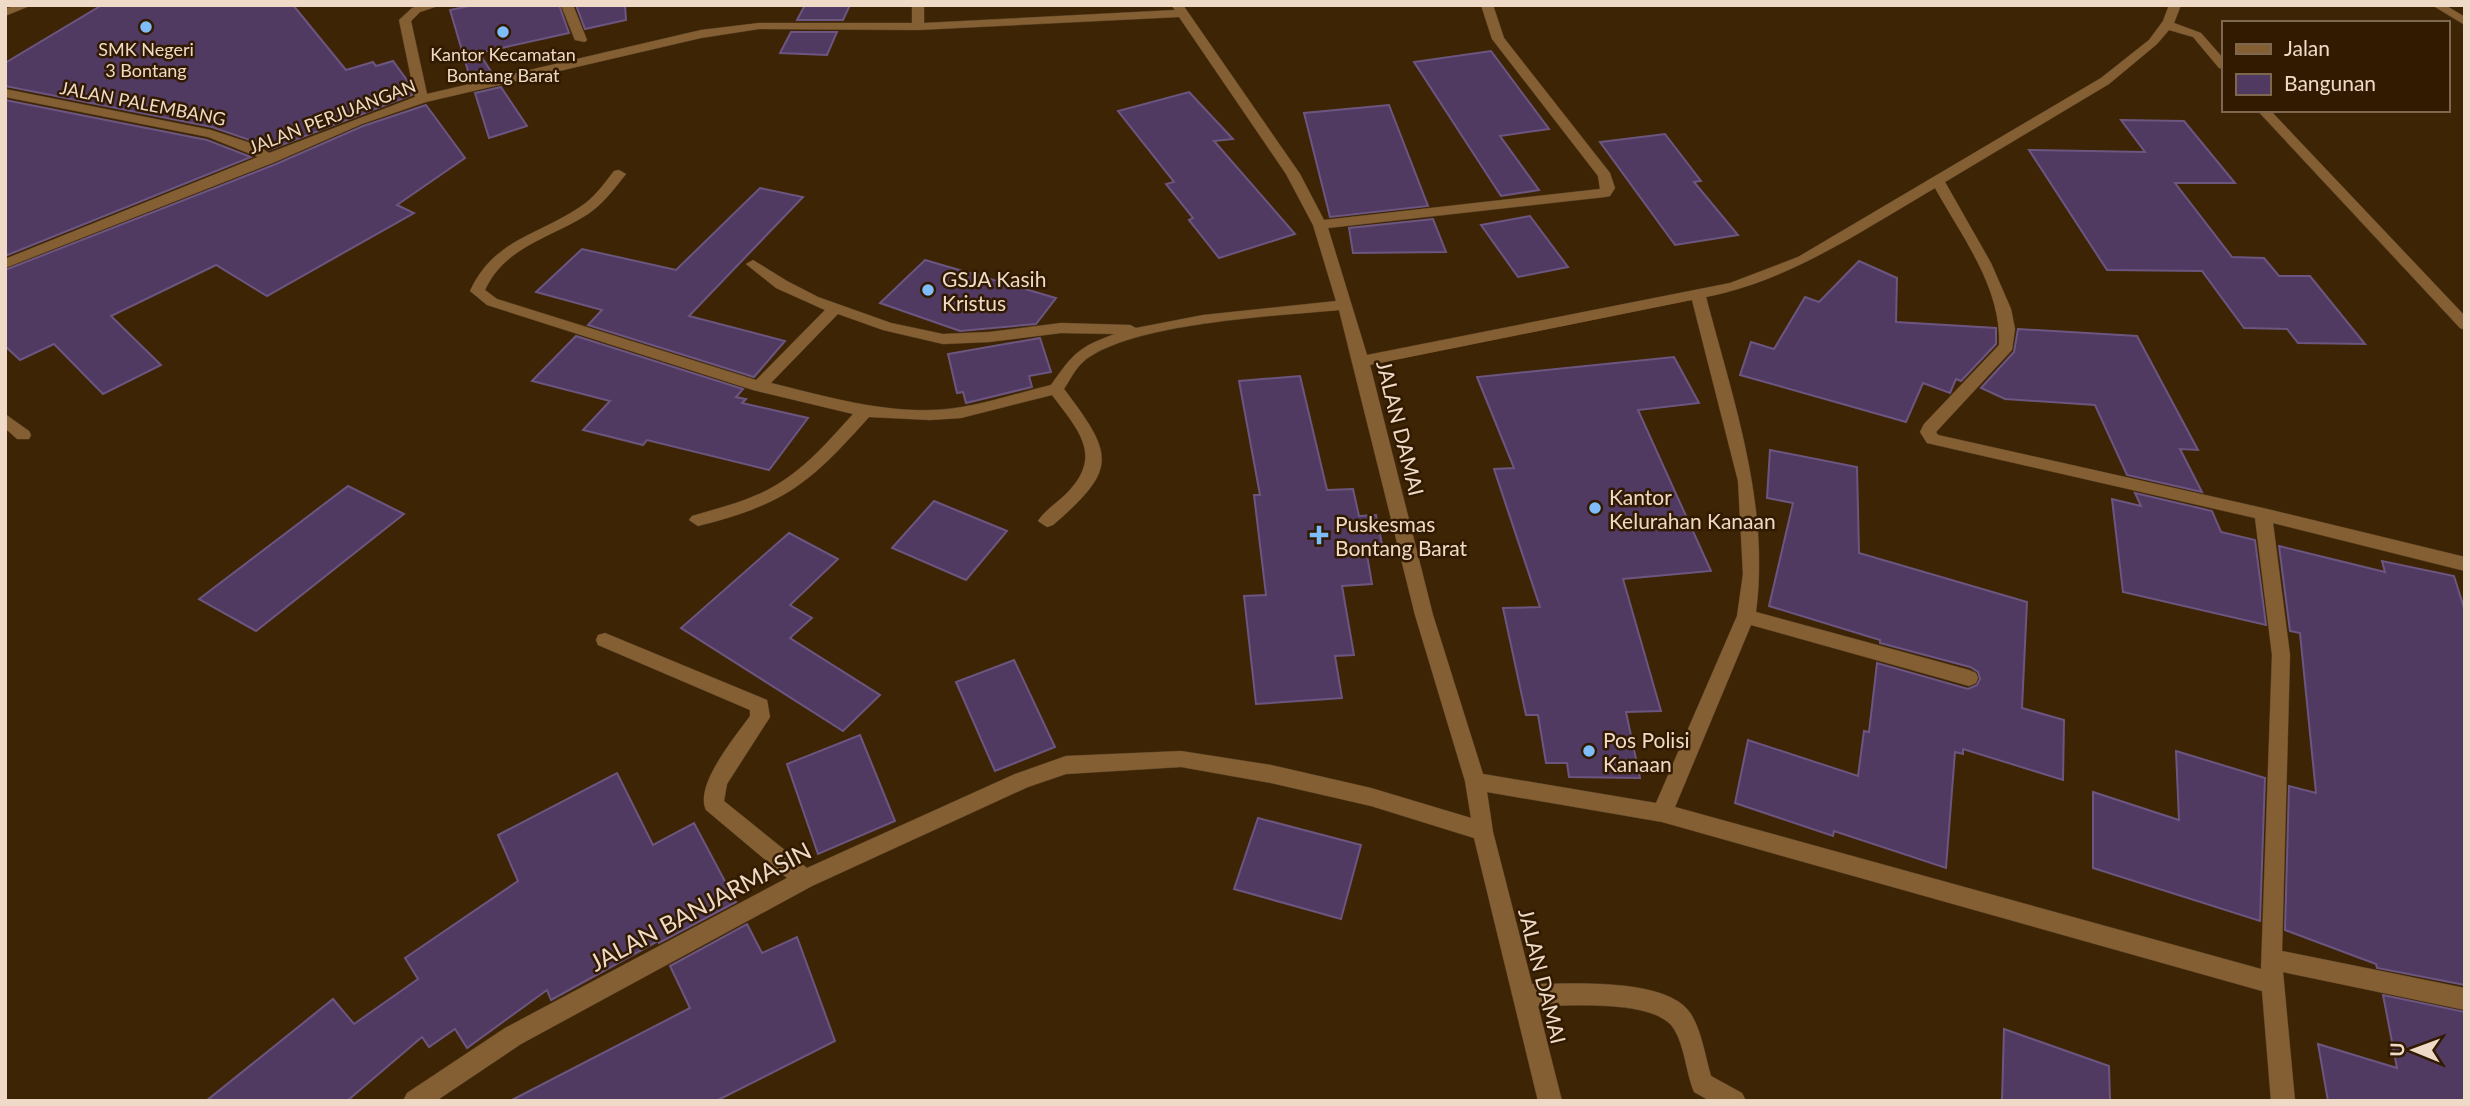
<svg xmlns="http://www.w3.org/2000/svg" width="2470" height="1106" font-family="Lato,sans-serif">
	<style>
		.building { fill: #503a62; stroke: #6c5680; stroke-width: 2 }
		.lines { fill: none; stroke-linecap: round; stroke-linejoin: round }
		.minor-casing { stroke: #584124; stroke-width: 1 }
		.minor { fill: #855f34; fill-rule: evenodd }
		.poi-dot { fill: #7ebdf9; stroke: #311a00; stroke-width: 2.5 }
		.labels { text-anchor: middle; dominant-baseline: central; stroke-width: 5; stroke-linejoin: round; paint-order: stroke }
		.far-poi-label { font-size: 18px; fill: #eedac6; stroke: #311a00 }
		.far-street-label { font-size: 18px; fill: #eedac6; stroke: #311a00 }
		.poi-label { font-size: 21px; fill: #eedac6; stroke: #311a00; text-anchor: start }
		.street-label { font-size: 21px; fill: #eedac6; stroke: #311a00 }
		.near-street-label { font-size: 24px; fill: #eedac6; stroke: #311a00 }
	</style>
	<rect width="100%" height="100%" fill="#3c2405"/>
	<g class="building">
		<path d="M102,5H293L346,70L373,62L376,66L393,61L409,83L412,95L269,150L258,143L212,127L5,86V63Z"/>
		<path d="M474,5H559L569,33L479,53L494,76L471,81L450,10Z"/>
		<path d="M576,5H625L626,20L585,29Z"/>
		<path d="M805,5H850L843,20H797Z"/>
		<path d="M791,32H837L827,55L780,53Z"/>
		<path d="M1491,51L1549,129L1500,136L1539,190L1501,196L1414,62Z"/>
		<path d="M501,87L527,126L489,138L475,93Z"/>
		<path d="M1189,92L1233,139L1214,141L1295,234L1219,258L1189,220L1193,218L1166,184L1174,182L1118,111Z"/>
		<path d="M5,100L207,140L251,157L5,256Z"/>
		<path d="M426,105L465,158L397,205L414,213L267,296L216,265L111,316L161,365L103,394L54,344L20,360L5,346V270L276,164L363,126Z"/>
		<path d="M1389,105L1428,206L1330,217L1304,113Z"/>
		<path d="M2121,120L2184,121L2235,183H2175L2232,257L2264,258L2279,276H2310L2365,344L2298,343L2287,329L2244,328L2202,271L2107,270L2029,150L2145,152Z"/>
		<path d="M1665,134L1701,181L1694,182L1738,235L1675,245L1600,142Z"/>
		<path d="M760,188L803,197L689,316L785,341L754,377L588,325L602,310L536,292L582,249L676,270Z"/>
		<path d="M1530,216L1568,267L1518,277L1481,225Z"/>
		<path d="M1433,219L1446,252L1353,253L1349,228Z"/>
		<path d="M925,260L1056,298L1036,324L960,331L880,303Z"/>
		<path d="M1859,261L1897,278L1896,322L1996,328V344L1961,381L1956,379L1950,393L1923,383L1906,422L1740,375L1751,342L1774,349L1805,297L1819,302Z"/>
		<path d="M2018,329L2137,336L2198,450L2180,449L2202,492L2127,475L2095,405L2005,399L1981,388L2014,352Z"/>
		<path d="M576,336L743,389L736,397L746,399L742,403L808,418L769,470L647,440L643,445L583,430L610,401L532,381Z"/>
		<path d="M1040,338L1051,372L1029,376L1032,387L966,403L963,392L957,393L948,354Z"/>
		<path d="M1674,357L1699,403L1638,410L1711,571L1623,579L1661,711L1626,712L1640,778L1569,777L1567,763H1546L1538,715H1526L1503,608L1540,607L1494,469L1514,468L1477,377Z"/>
		<path d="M1300,376L1327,490L1353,489L1359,516L1376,515L1384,554L1367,555L1372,584L1342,586L1354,655L1335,656L1342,698L1256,704L1244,596L1266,595L1254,495H1260L1239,381Z"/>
		<path d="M1770,450L1857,467L1859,553L2027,602L2022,708L2064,720L2063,780L1963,749V754L1955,752L1946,868L1834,831L1833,836L1735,803L1748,740L1858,776L1864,731L1869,732L1877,663L1968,689L1977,685L1980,679L1978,672L1970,667L1880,643V640L1769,606L1793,503L1767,498Z"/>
		<path d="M348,486L404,514L256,631L199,599Z"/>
		<path d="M2135,493L2212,511L2221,532L2255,540L2266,625L2123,592L2112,499L2141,506Z"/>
		<path d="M934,501L1007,531L966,580L892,548Z"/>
		<path d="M789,533L838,559L790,605L812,618L790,638L880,695L843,731L681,628Z"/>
		<path d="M2279,546L2385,572L2382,561L2454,576L2465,611V985L2377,968L2376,964L2285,930L2289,786L2316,793L2300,633L2290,631Z"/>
		<path d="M1014,660L1055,747L995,771L956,682Z"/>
		<path d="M860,735L895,821L818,854L787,764Z"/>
		<path d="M2176,751L2265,778L2260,921L2093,868V792L2179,820Z"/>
		<path d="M617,773L653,845L694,823L736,902L659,943L658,941L551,1000L547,990L467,1048L455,1029L429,1047L422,1037L347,1101H206L333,999L354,1024L418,979L405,958L518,881L498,835Z"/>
		<path d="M1258,818L1361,845L1341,919L1234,889Z"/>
		<path d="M747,924L762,953L797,937L835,1041L716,1101H510L690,1008L670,966Z"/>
		<path d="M2383,995L2465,1012V1101H2328L2318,1044L2397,1068Z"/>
		<path d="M2004,1029L2109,1066L2110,1101H2002Z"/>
	</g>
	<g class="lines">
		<g class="minor-casing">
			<g id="minor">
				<path d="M16,5H32L5,16V9Z"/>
				<path d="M421,5H441L420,12L411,21L427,94L701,30L759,23H912V5H924V23L1175,10L1171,5H1183L1300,174L1324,220L1600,189L1598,176L1492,39L1481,5H1493L1504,38L1610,173L1615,188L1610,196L1605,197L1328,228L1367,355L1730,283L1798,257L2101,78L2149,40L2163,21L2169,5H2181L2174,23L2201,33L2223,58V69L2219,68L2193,37L2169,30L2157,44L2109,84L1945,182L1991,263L2011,309L2015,329L2012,350L1936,432L1938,435L2263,508L2465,557V571L2273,523L2290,655L2282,951L2465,988V1010L2283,972L2295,1101H2271L2262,991L1662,822L1487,792L1493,832L1532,984C1571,984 1668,977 1691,1014C1702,1032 1705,1056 1711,1076L1742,1093L1746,1101H1710L1694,1092C1686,1073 1685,1047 1674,1029C1656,999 1570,1006 1538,1006L1562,1101H1538L1474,838L1371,806L1271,783L1181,767L1066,774L1028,787L812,886L521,1044L436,1101H403L407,1093L505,1028L787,878L706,810C694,785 736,736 750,716V710L598,645L596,640L598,635L605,633L767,700L770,717L727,784L724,801L807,868L1015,774L1066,756L1181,751L1271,765L1371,788L1471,818L1465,781L1415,615L1339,310C1277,316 1128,323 1083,362C1075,369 1070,380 1064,389C1114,455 1118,469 1053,525L1047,527L1038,521C1045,510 1057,503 1066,494C1104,456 1079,431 1052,395L961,418L930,420L869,417C810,483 786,504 698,526L689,520L692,516C715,509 737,504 759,494C798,477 825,445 853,414L753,390L487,305L470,291C494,239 537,236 580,207C595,197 603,185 614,171L619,170L626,174C614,189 604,203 588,214C551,238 505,246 485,290L497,299L756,380L825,310L776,288L746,264L753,260L787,281L818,297L891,323L943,334L989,332L1061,323L1130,325L1136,328L1203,315L1336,301L1313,225L1286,174L1179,17L918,30L759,29L701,38L426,102L362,124L275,162L5,268V259L258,157L208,137L5,97V89L211,130L257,145L269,153L415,97L399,20L412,8ZM1935,188C1961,235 2002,288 1999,345L1924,424L1920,432L1927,443L2255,518L2272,655L2261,969L1675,807L1751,625L1969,686L1976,683L1978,678L1976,673L1969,670L1756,612C1770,504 1733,400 1706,297C1791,280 1861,231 1935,188ZM1692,300L1738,481L1743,574L1737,616L1656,803L1483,774L1433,615L1370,365ZM838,314L883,330L943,344L989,342L1061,333L1115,334C1078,347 1073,354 1051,385C1021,392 992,402 962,407C898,418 832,398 771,383Z"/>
				<path d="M561,5H573L587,40L585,42L575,40Z"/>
				<path d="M2432,5H2445L2465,17V25Z"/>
				<path d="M2257,110H2270L2465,316V330L2460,328Z"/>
				<path d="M5,414L29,431L31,435L29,439H17L5,428Z"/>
			</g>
		</g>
		<use href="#minor" class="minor"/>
	</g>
	<g class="poi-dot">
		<circle cx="146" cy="27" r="7"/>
		<circle cx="503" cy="32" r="7"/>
		<circle cx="928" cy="290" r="7"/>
		<circle cx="1595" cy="508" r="7"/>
		<path d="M1315.5 524.5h7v7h7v7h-7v7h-7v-7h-7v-7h7z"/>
		<circle cx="1589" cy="751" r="7"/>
	</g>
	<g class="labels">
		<g class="far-poi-label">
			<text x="146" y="49">SMK Negeri<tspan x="146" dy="21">3 Bontang</tspan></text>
			<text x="503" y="54">Kantor Kecamatan<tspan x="503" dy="21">Bontang Barat</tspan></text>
		</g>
		<g class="far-street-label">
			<text transform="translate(143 103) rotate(11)">JALAN PALEMBANG</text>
			<text transform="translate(332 116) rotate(-21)">JALAN PERJUANGAN</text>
		</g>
		<g class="poi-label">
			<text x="942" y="278">GSJA Kasih<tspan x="942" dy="24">Kristus</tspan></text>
			<text x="1609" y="496">Kantor<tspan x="1609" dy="24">Kelurahan Kanaan</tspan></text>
			<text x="1335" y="523">Puskesmas<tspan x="1335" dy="24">Bontang Barat</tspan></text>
			<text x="1603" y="739">Pos Polisi<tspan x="1603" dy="24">Kanaan</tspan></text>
		</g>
		<g class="street-label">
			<text transform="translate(1401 428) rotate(76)">JALAN DAMAI</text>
			<text transform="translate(1543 976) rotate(76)">JALAN DAMAI</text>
		</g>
		<g class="near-street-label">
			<text transform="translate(700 906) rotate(-28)">JALAN BANJARMASIN</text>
		</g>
	</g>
	<rect width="2470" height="1106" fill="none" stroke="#eedac6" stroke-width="14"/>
	<rect x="2222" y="21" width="228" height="91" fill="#311a00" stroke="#7d674f" stroke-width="2"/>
	<rect x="2236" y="44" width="35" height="10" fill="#855f34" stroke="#7d674f" stroke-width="2"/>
	<text x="2284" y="56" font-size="21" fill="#eedac6">Jalan</text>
	<rect x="2236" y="74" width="35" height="21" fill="#503a62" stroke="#7d674f" stroke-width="2"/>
	<text x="2284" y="91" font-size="21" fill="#eedac6">Bangunan</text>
	<g transform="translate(2414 1050) rotate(271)" stroke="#311a00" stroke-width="5" paint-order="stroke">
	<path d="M0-5L12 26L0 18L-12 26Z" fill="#eedac6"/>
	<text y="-10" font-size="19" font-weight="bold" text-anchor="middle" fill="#eedac6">U</text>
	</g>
</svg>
